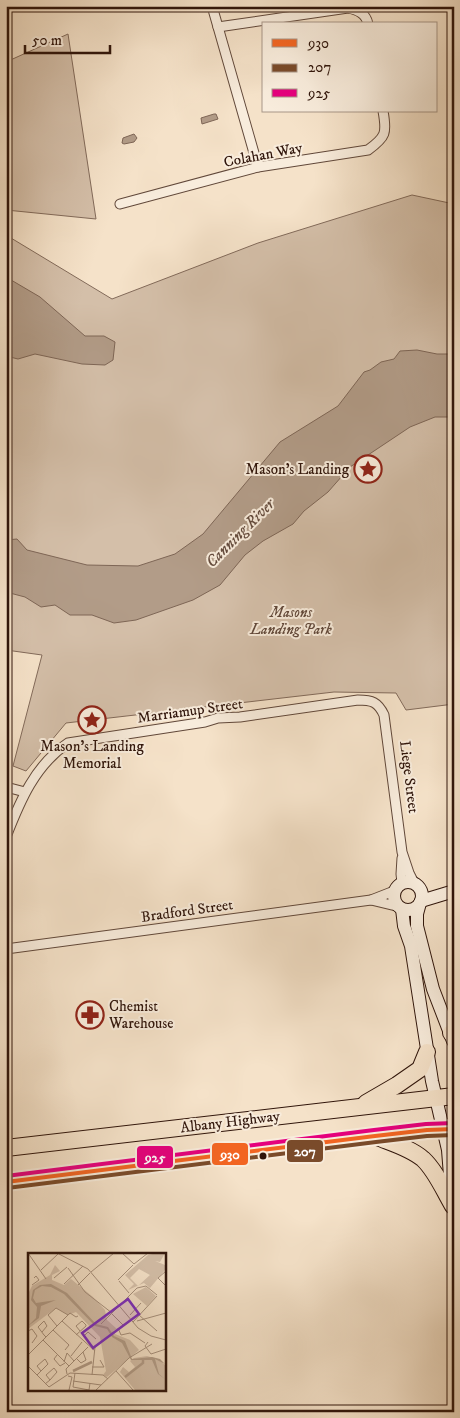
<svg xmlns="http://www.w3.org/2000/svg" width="460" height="1418" font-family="'IM FELL DW Pica',serif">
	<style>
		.green { fill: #d4bfa9; stroke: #826a5a }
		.water { fill: #b29c88; stroke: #7e6656 }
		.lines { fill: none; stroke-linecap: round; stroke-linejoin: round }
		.street-casing { stroke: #61483a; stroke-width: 11 }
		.secondary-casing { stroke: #30150b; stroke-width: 14 }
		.highway-casing { stroke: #30150b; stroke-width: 18 }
		.street { stroke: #f8ecdc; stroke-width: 9 }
		.secondary { stroke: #f8ecdc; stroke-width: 12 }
		.highway { stroke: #f5e2c9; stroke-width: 16 }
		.bus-1-casing { stroke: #f8ecdc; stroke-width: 8 }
		.bus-2-casing { stroke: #f8ecdc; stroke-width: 8 }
		.bus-3-casing { stroke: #f8ecdc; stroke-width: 8 }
		.bus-1 { stroke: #f26522; stroke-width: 4 }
		.bus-2 { stroke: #7a4b2a; stroke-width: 4 }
		.bus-3 { stroke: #e5007d; stroke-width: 4 }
		.bus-dot { fill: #30150b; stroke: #f8ecdc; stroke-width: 2 }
		.labels { text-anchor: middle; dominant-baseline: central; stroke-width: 4; stroke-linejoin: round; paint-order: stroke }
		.street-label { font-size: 15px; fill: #30150b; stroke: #f8ecdc }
		.poi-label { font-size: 15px; fill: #30150b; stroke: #f8ecdc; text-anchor: end }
		.park-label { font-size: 15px; font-style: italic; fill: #61483a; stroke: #f8ecdc }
		.water-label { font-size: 16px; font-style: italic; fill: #644b3d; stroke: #f8ecdc }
		.inset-river { fill: none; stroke: #b29c88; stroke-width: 2.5 }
		.inset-road { fill: none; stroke: #a6907d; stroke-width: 1 }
		.view { fill: #7b2cbf; fill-opacity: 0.15; stroke: #7b2cbf; stroke-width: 2.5 }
		.inset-edge { fill: none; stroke: #30150b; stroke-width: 2.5 }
		.line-badge { stroke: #f8ecdc; stroke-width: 2 }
		.badge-label { font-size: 14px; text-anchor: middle; font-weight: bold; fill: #fff }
	</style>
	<rect width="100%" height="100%" fill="#f5e2c9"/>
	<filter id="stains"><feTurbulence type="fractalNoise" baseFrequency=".004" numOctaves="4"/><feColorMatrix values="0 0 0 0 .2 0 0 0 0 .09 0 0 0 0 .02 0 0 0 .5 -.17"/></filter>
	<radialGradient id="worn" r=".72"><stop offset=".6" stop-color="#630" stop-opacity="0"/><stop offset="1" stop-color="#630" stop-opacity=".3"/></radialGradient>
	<g class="green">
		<path d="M68,34L96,219L6,210V62Z"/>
		<path d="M412,195L454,204V704L406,710L396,693L334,692L66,723L26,771L13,766L42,655L6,650V235L112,299L258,243Z"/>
	</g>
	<g class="water">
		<path d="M214,114H216L218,119L202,124L201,118Z"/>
		<path d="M134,134L137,138L134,142L124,144L122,143L123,138Z"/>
		<path d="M6,277L40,297L85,336H104L115,342L113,360L105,365L82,364L35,354L18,359L6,356Z"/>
		<path d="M417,350L437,354H454V417H435L410,427L350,467L328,492L304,511L293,524L263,541L245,555L220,585L193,600L136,620L114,623L92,615H70L55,605L41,607L25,597L6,592V540L17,539L27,550L87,565L138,566L175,554L203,534L280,442L338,406L364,372L370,370L381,362L394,359L400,351Z"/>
	</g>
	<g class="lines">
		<g class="street-casing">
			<g id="street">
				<path d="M212,6L258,167"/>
				<path d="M218,27L348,8C357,10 366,13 368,24"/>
				<path d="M120,204L258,167L368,150C386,137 387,133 383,111"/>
				<path d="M6,787L25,792"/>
				<path d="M6,837C20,801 35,765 68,743L205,722L218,718L240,717L358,700C372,700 378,702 384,715L402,852L409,873L414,883"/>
				<path d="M402,858L401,874L402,883"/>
				<path d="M371,900L400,907"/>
				<path d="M6,949L371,900L394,891"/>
			</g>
		</g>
		<g class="secondary-casing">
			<g id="secondary">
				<circle cx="408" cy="896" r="14"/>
				<path d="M421,901L454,891"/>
				<path d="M420,903L417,914V926L433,989L453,1041"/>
				<path d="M402,909L404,926L411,946L432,1081L448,1150L452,1201"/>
			</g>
		</g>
		<g class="highway-casing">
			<g id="highway">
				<path d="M451,1033L454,1036"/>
				<path d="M366,1103L397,1085L420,1069L427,1052"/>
				<path d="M377,1137C392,1143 410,1148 423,1159C436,1171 444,1191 453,1206"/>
				<path d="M6,1148L454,1096"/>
				<path d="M6,1182L375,1136L427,1130L454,1129"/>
			</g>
		</g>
		<use href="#street" class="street"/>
		<use href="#secondary" class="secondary"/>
		<use href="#highway" class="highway"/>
		<g class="bus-1-casing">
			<path id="bus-1" d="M6,1182L375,1136L427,1130L454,1129"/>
		</g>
		<g class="bus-2-casing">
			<path id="bus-2" d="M7,1188L376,1142L427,1136L454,1135"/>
		</g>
		<g class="bus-3-casing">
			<path id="bus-3" d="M6,1176L374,1130L426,1124L454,1123"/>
		</g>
		<use href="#bus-1" class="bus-1"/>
		<use href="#bus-2" class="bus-2"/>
		<use href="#bus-3" class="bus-3"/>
	</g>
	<defs>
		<g id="sight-ring" transform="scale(1.4375)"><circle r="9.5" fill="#f8ecdc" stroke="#8f2418" stroke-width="1.5"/><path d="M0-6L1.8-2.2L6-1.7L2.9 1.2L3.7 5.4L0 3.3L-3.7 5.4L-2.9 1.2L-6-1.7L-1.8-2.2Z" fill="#8f2418"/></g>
		<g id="pharmacy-ring" transform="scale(1.4375)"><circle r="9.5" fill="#f8ecdc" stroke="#8f2418" stroke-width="1.5"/><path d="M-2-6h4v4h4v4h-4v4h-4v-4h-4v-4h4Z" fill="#8f2418"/></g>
	</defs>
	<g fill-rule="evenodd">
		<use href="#sight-ring" x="368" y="469"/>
		<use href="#sight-ring" x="92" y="720"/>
		<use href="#pharmacy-ring" x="90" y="1015"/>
	</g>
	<circle class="bus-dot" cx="263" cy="1156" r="4.5"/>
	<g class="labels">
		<g class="street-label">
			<text transform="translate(263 155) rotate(-11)">Colahan Way</text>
			<text transform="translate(190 711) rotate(-8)">Marriamup Street</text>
			<text transform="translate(409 777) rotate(83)">Liege Street</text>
			<text transform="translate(187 911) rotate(-8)">Bradford Street</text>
			<text transform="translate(230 1122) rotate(-7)">Albany Highway</text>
		</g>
		<g class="poi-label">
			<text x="349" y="469">Mason's Landing</text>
			<text x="92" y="746" text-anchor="middle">Mason's Landing<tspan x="92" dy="17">Memorial</tspan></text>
			<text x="109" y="1006" text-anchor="start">Chemist<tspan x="109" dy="17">Warehouse</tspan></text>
		</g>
		<g class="park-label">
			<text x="291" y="612">Masons<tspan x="291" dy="17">Landing Park</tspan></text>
		</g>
		<g class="water-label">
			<text transform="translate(240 533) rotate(-45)">Canning River</text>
		</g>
	</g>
	<g transform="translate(28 1253)">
		<rect width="138" height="138" fill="#f5e2c9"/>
		<path d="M129,0H137L132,9L127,8L137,12V17L122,35L116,30L100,37L106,31L97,22L120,2ZM111,16L122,22L110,33L102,25ZM27,12L32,18L24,22V27L36,32L43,26L65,44L77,57L79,67L89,76L85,78L87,81L102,87L111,97L79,124L75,122L78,118L72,84L48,59L40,62L28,55L0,76V41L4,33L22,22ZM118,34L128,43L119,53L105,41ZM119,103L130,106L137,112V137H107L92,119L95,114L101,119L107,114L102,108L106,105Z" fill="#d4bfa9" fill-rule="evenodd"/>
		<path d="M23,31L39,40L68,71L80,74L86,83L97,88L104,106L124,104L132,106L137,111L127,106L131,121L137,126L130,121L124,107H103L94,90L84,84L79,76L67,73L36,41L23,34L14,33L7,37L5,45L8,50L28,47L13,53L11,65L0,73L8,65L9,54L3,47L5,37L12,32Z" fill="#b29c88"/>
		<path class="inset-river" d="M45,118L64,109M97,124L115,110V105"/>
		<path class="inset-road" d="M0,0L18,26M29,0L60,16L110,75L123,83L138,87M94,0L106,11L120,0M40,15L57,39L84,60M13,17L30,1M138,18L130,25L138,33M63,19L86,0M26,25L39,14M90,27L105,12M91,28L101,40M36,31L55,13M4,32L11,27L8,23L6,25M50,32L62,20M84,60L109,35L118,33L129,42M84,61L96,73M102,62L113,50M111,62L129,78M34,68L67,98M109,68L138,60M105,69L129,43M73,71L84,60M29,73L20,62L28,55L40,62M90,75L93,82L102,80L117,90M25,77L41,92L37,97M0,78L4,76L9,83L4,90M14,79L19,73L16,68L10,74L16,82L18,84M48,82L58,73V72L54,68L48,73L52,78M15,87L41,113M60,87L56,83L60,79L68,86M120,89L117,93L123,101L138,96M0,102L42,60L48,64L50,63M29,102L26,106L32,113L37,110M43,103L54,89M49,106L53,110L58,107L55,99M36,109L39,100L46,108M0,113L21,134M64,114H76L72,107M88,118L105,137M47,120L45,134L61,137L62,130M39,121L38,116L60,94M9,122L20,111L17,106L9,113L13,118M64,122L67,94M40,123L44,124L41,137M45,128L73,132M17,131L22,127L29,119L26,115L18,122L22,127M21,134L42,120L75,122L80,126M68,137L101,105L124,91"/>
		<path class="view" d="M100,46L111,61L65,95L54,80Z"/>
		<rect width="138" height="138" class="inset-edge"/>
	</g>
	<g class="line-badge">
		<rect x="286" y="1139" width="38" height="24" rx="5" fill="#7a4b2a"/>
		<rect x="211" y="1142" width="38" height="24" rx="5" fill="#f26522"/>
		<rect x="136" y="1145" width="38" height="24" rx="5" fill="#e5007d"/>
	</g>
	<g class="badge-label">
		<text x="305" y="1156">207</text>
		<text x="230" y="1159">930</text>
		<text x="155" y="1162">925</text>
	</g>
	<rect width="460" height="1418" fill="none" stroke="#f5e2c9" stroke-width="25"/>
	<rect x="8" y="8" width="445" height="1403" fill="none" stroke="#30150b" stroke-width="2.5"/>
	<rect x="12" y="12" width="435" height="1393" fill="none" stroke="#30150b"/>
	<rect x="262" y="22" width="175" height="90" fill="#f8ecdc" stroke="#a89688"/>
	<rect x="272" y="39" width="25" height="8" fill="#f26522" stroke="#a89688"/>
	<text x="308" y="48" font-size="15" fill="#30150b">930</text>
	<rect x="272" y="64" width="25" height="8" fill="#7a4b2a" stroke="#a89688"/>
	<text x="308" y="72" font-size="15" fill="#30150b">207</text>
	<rect x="272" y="89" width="25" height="8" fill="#e5007d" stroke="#a89688"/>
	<text x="308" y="98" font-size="15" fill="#30150b">925</text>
	<path d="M25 45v8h85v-8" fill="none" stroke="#30150b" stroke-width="2.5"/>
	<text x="32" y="45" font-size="15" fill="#30150b" stroke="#f8ecdc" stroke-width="4" paint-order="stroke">50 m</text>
	<rect width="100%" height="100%" filter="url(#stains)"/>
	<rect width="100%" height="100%" fill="url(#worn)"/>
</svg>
